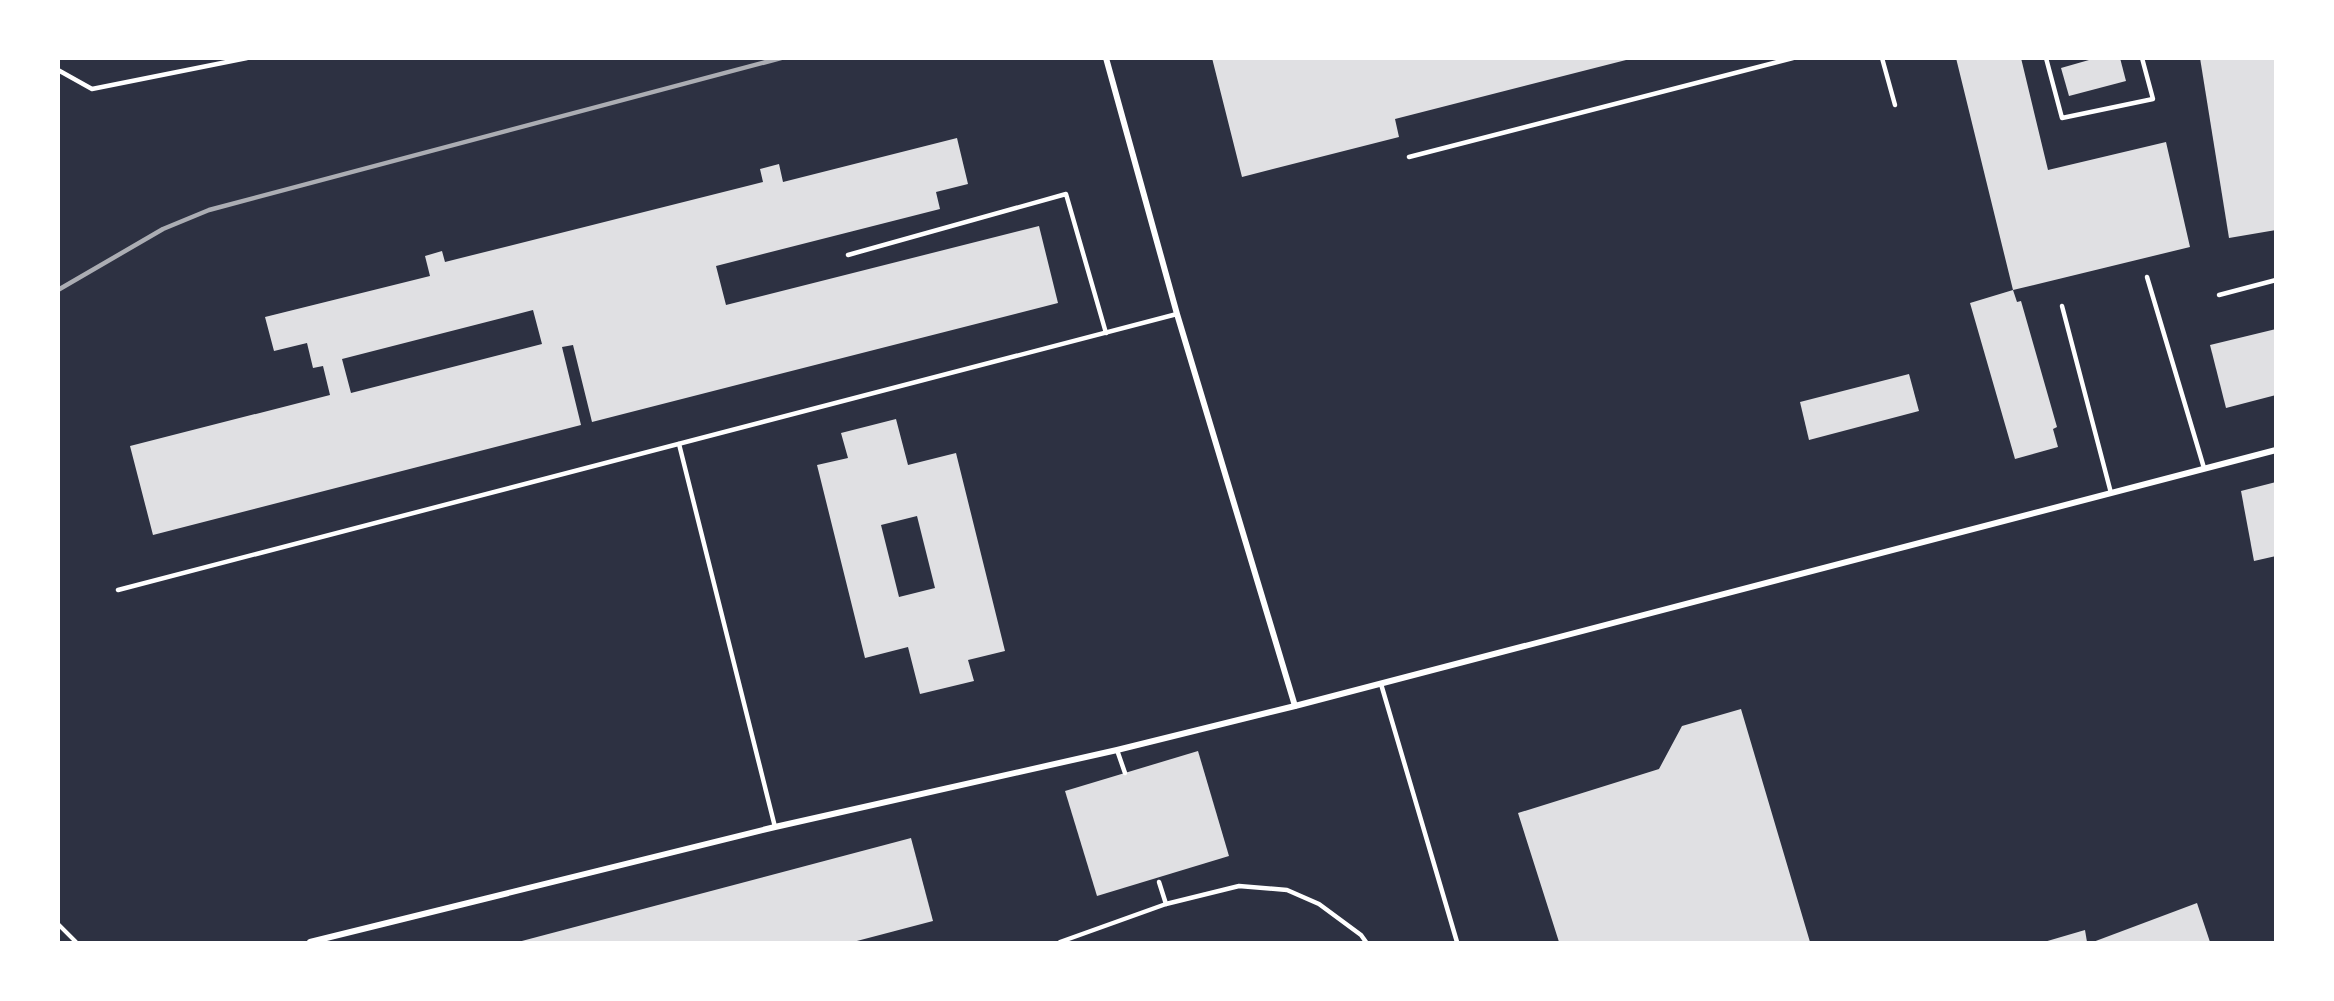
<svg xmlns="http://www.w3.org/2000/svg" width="2334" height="1001" font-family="Rubik,sans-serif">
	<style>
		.building { fill: #e0e0e3; fill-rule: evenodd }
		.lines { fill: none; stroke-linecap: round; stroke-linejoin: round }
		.path { stroke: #fff; stroke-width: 4 }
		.service { stroke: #fff; stroke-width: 4.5 }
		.minor { stroke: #fff; stroke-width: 6 }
		.rail { stroke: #abadb3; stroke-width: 4.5 }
	</style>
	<rect width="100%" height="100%" fill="#2d3142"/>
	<g class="building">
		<path d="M1212,58H1630V59L1395,119L1399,137L1242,177Z"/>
		<path d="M1956,58H2021L2048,170L2166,142L2190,247L2013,290Z"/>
		<path d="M2096,58H2120L2126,81L2069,96L2061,68Z"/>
		<path d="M2200,58H2276V230L2229,238Z"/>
		<path d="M957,138L968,184L936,192L940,209L716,266L726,305L1039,226L1058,303L592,422L573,345L562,347L581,425L153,535L130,446L330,395L323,366L313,368L307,343L274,351L265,317L430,276L425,256L442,251L445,262L763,182L760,169L779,164L783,182ZM533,310L542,344L351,393L342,359Z"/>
		<path d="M2013,290L2017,302L2021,301L2057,427L2053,429L2058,447L2015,459L1970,303Z"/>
		<path d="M2276,329V395L2226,408L2210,345Z"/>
		<path d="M1909,374L1919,411L1809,440L1800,402Z"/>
		<path d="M896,419L908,465L956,453L1005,651L968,660L974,681L920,694L908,647L865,658L817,465L848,458L841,433ZM917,516L935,588L899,597L881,525Z"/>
		<path d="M2276,482V556L2254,561L2241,491Z"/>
		<path d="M1741,709L1810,942H1559L1518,813L1659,769L1682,726Z"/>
		<path d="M1198,751L1229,856L1097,896L1065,791Z"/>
		<path d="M911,838L933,921L853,942H518Z"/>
		<path d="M2197,903L2210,942H2093Z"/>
		<path d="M2085,930L2087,942H2044Z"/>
	</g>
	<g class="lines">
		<path class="path" d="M58,924L76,942"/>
		<g class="service">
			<path d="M1882,58L1895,105"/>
			<path d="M2046,58L2062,118L2153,99L2142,58"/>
			<path d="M58,70L92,89L247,58"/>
			<path d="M1409,157L1793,58"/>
			<path d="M848,255L1066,194L1106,333"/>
			<path d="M2147,277L2204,468"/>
			<path d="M2219,295L2276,280"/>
			<path d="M2062,306L2111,493"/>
			<path d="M679,444L775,827"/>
			<path d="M118,590L1177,314"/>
			<path d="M1381,684L1457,942"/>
			<path d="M1117,750L1125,773"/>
			<path d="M1159,882L1166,904"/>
			<path d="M1060,942L1166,904L1239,886L1287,890L1319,904L1361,935L1366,942"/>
		</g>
		<g class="minor">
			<path d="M1106,58L1177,314L1295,706"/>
			<path d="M310,942L775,827L1117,750L1295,706L2276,450"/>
		</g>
		<path class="rail" d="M58,290L163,229L209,210L781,58"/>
	</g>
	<rect width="2334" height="1001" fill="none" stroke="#ffffff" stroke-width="120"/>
</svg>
